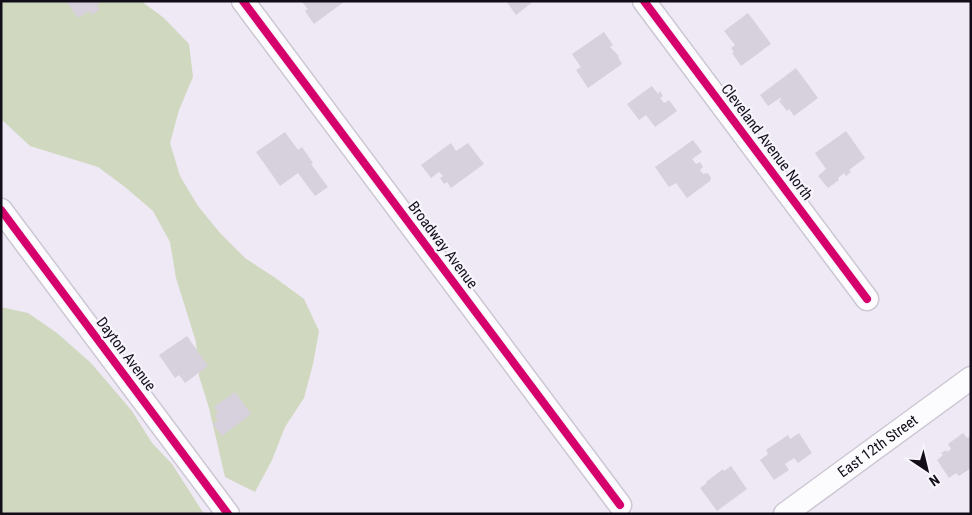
<svg xmlns="http://www.w3.org/2000/svg" width="972" height="515" font-family="'Roboto Condensed',sans-serif">
	<style>
		.green { fill: #d0d8bf }
		.building { fill: #d7d1de }
		.lines { fill: none; stroke-linecap: round; stroke-linejoin: round }
		.minor-casing { stroke: #ccc7d3; stroke-width: 25 }
		.minor { stroke: #fcfcfe; stroke-width: 22 }
		.cycleway-casing { stroke: #f7f4fc; stroke-width: 11 }
		.cycleway { stroke: #d6006c; stroke-width: 8 }
		.labels { text-anchor: middle; dominant-baseline: central; stroke-width: 4.5; stroke-linejoin: round; paint-order: stroke }
		.street-label { font-size: 15px; fill: #120d19; stroke: #f7f4fc }
	</style>
	<rect width="100%" height="100%" fill="#eee9f5"/>
	<g class="green">
		<path d="M1,1H141L164,18L189,44L193,77L179,110L170,143L180,176L198,206L220,233L245,258L274,277L304,299L319,331L313,364L304,398L285,427L272,460L255,492L225,477L209,408L199,376L196,342L176,278L170,242L153,211L125,187L98,167L30,146L1,119Z"/>
		<path d="M1,307L28,313L57,333L91,363L132,411L152,443L172,464L204,514H1Z"/>
	</g>
	<g class="building">
		<path d="M66,1H103L97,5L100,9L92,15L89,11L78,18Z"/>
		<path d="M301,1H345L314,24L305,11L308,9Z"/>
		<path d="M506,1H534L516,15Z"/>
		<path d="M748,13L771,44L741,66L732,53L734,52L731,48L735,45L724,31Z"/>
		<path d="M604,32L613,45L610,47L619,56L618,57L622,64L588,88L576,70L581,67L572,54Z"/>
		<path d="M796,68L818,98L794,116L789,109L787,111L779,101L782,99L780,98L768,106L760,95Z"/>
		<path d="M652,86L658,94L660,91L663,96L660,98L664,103L669,100L677,111L655,127L646,115L639,120L627,104Z"/>
		<path d="M846,131L865,158L849,170L851,172L846,176L844,173L838,178L839,180L828,188L818,176L826,169L815,153Z"/>
		<path d="M285,132L298,150L302,147L313,163L311,164L328,187L315,196L298,173L280,186L256,152Z"/>
		<path d="M693,140L702,152L692,159L696,164L700,162L703,167L700,170L703,174L708,173L711,178L710,181L687,198L676,183L669,187L655,167Z"/>
		<path d="M451,143L456,151L468,143L484,164L451,188L447,182L444,184L440,178L443,176L439,172L431,178L421,165Z"/>
		<path d="M187,336L208,366L185,383L179,375L175,378L159,355Z"/>
		<path d="M235,392L251,414L222,436L213,424L218,421L215,416L218,413L214,407Z"/>
		<path d="M799,433L812,453L798,463L794,458L785,464L789,470L774,480L760,460L768,454L766,450L788,435L790,439Z"/>
		<path d="M963,433L967,438L971,436V468L959,476L956,473L949,478L937,460L943,455L941,453L946,450L947,452L951,449L948,444Z"/>
		<path d="M731,466L747,489L717,511L700,488L707,483L706,482L723,469L724,471Z"/>
	</g>
	<g class="lines">
		<g class="minor-casing">
			<g id="minor">
				<path d="M243,1L620,505"/>
				<path d="M644,1L867,299"/>
				<path d="M1,210L228,514"/>
				<path id="s1" d="M785,514L971,378"/>
			</g>
		</g>
		<use href="#minor" class="minor"/>
		<g class="cycleway-casing">
			<g id="cycleway">
				<path d="M243,1L620,505"/>
				<path d="M644,1L867,299"/>
				<path d="M1,210L228,514"/>
			</g>
		</g>
		<use href="#cycleway" class="cycleway"/>
	</g>
	<g class="labels">
		<g class="street-label">
			<text transform="translate(767 142) rotate(53)">Cleveland Avenue North</text>
			<text transform="translate(443 245) rotate(53)">Broadway Avenue</text>
			<text transform="translate(126 354) rotate(53)">Dayton Avenue</text>
			<text stroke="none"><textPath href="#s1" startOffset="115">East 12th Street</textPath></text>
		</g>
	</g>
	<rect width="972" height="515" fill="none" stroke="#120d19" stroke-width="5"/>
	<g transform="translate(927 470) rotate(145)" stroke="#f7f4fc" stroke-width="4" paint-order="stroke">
	<path d="M0-4L9 19L0 12L-9 19Z" fill="#120d19"/>
	<text y="-8" font-size="14" font-weight="bold" text-anchor="middle" fill="#120d19">N</text>
	</g>
</svg>
